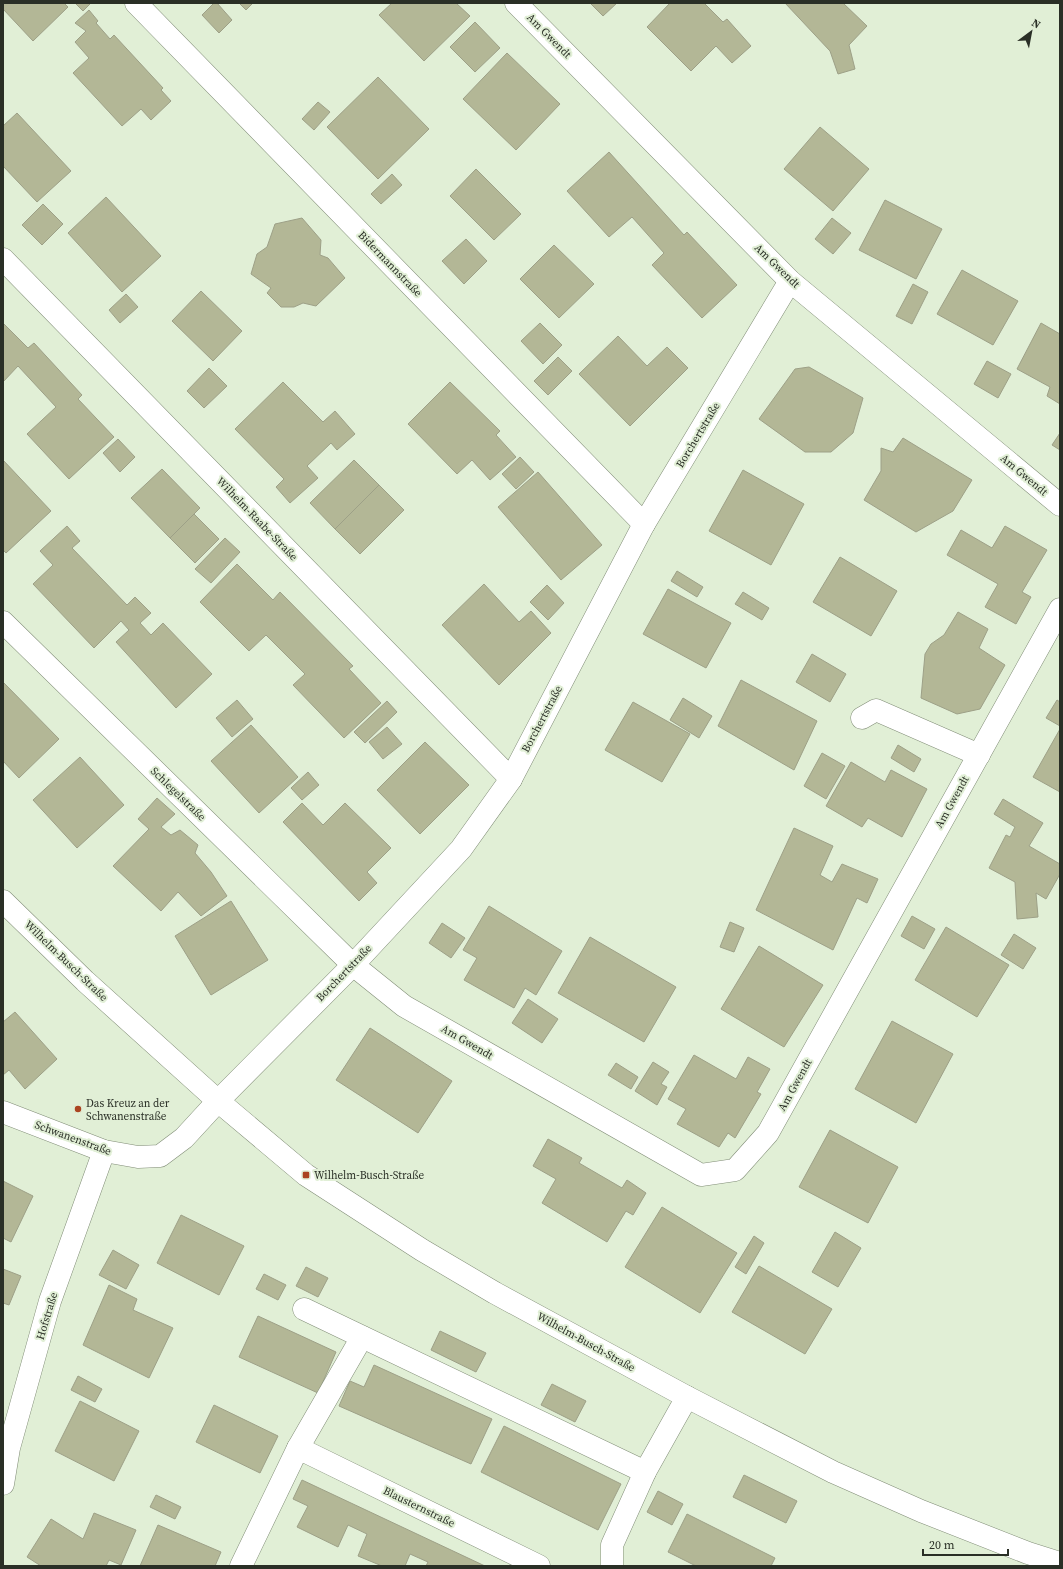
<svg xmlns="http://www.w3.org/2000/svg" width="1063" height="1569" font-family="'Source Serif 4',serif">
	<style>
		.building { fill: #b3b796; stroke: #9da087 }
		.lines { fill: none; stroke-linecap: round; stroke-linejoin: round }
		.minor-casing { stroke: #818d77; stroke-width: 23 }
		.minor { stroke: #fff; stroke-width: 22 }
		.poi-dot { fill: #ab4421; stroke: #e1efd6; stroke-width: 1.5 }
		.labels { text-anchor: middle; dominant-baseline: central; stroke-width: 4; stroke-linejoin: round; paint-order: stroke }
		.street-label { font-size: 11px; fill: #2a2f26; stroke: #e1efd6 }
		.poi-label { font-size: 11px; fill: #2a2f26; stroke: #e1efd6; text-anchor: start }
	</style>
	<rect width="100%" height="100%" fill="#e1efd6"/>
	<g class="building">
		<path d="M3,3H64L68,7L33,41L3,9Z"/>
		<path d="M75,3H91L83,11Z"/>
		<path d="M214,3H217L232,20L219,33L202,15Z"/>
		<path d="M239,3H253L246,10Z"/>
		<path d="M392,3H456L470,16L424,61L379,15Z"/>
		<path d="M593,3H617L603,16L591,4Z"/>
		<path d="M670,3H704L723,22L727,19L751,46L732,63L716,46L691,71L647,27Z"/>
		<path d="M785,3H843L867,26L849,45L855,69L838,74L830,51Z"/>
		<path d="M89,10L98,21L96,23L110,39L114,35L163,88L161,90L171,101L151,120L141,109L122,126L73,73L89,58L75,42L86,31L75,23Z"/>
		<path d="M475,22L500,48L475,72L450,47Z"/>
		<path d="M507,53L560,104L516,150L463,99Z"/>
		<path d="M378,77L429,129L378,179L327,127Z"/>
		<path d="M318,102L330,112L314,130L302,119Z"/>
		<path d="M17,113L71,171L37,202L3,166V126Z"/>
		<path d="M820,127L869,169L833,211L784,169Z"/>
		<path d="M609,152L684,235L687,232L737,285L702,318L652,265L664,253L632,217L609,237L567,191Z"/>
		<path d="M476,169L521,214L494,240L450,196Z"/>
		<path d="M392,174L402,185L381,204L371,194Z"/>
		<path d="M106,197L161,256L122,292L68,233Z"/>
		<path d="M885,200L942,229L916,279L859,250Z"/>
		<path d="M43,204L63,224L42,245L22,225Z"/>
		<path d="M302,218L321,240L320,255L328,258L345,278L316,306L303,303L294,307H281L267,293L271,288L251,274L257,254L267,247L275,224Z"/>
		<path d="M832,218L851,233L833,254L815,239Z"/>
		<path d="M466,239L487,261L464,284L442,261Z"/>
		<path d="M554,245L594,284L559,318L520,279Z"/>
		<path d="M962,270L1018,301L993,345L937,314Z"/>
		<path d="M913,284L928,292L912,324L896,316Z"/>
		<path d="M201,291L242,331L213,361L172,321Z"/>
		<path d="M126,294L138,307L120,323L109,310Z"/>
		<path d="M3,323L28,348L34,343L82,395L78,399L114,437L69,479L27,434L56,407L18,366L3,382Z"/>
		<path d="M540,323L562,345L543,364L521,341Z"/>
		<path d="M1041,323L1060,334V404L1047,396L1050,387L1017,369Z"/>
		<path d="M618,336L647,366L667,347L688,368L630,426L579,374Z"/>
		<path d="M558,357L572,371L548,395L534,381Z"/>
		<path d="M987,361L1011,374L998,398L974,384Z"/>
		<path d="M809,367L863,398L853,433L831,452H805L759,419L795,369Z"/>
		<path d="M209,368L227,386L204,408L187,391Z"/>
		<path d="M283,382L323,422L335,411L355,434L337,450L331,443L307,466L318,478L290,503L276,487L284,479L235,429Z"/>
		<path d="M450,382L500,431L496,435L516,457L490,480L472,460L457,474L408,424Z"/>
		<path d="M1060,433V450L1052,445Z"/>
		<path d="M903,438L972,480L953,511L916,532L864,500L881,471V448L893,452Z"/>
		<path d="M118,439L135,457L120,472L103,453Z"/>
		<path d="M520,457L534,472L516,489L502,474Z"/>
		<path d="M3,460L51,511L6,553L3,550Z"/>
		<path d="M354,460L379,485L335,529L310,503Z"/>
		<path d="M162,469L200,508L170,538L131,498Z"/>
		<path d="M743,470L804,504L771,565L709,531Z"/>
		<path d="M538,472L602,545L561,580L498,507Z"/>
		<path d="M379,485L404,510L360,554L335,529Z"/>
		<path d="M194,514L219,539L195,563L170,538Z"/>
		<path d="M67,526L80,541L72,548L127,605L135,597L151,613L140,623L151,635L163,623L212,674L176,708L116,642L129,630L121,621L94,648L33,584L53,565L40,551Z"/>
		<path d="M1005,526L1047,550L1022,592L1031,597L1016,624L985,607L998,584L947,555L961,530L992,548Z"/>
		<path d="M225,538L240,552L211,583L195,569Z"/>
		<path d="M840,557L897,591L871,636L813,602Z"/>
		<path d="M237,564L273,600L280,592L353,666L349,669L381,703L344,738L293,685L305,674L266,635L249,651L200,602Z"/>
		<path d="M677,571L703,587L697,597L671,581Z"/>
		<path d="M484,584L519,622L531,611L551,633L499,685L442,625Z"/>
		<path d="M547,585L564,603L548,620L530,602Z"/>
		<path d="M668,589L731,623L706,668L643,634Z"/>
		<path d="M743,592L769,608L762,620L735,604Z"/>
		<path d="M958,612L988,629L979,648L1005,665L980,709L957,714L921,698L925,654L931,644L944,635Z"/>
		<path d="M812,654L846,674L830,702L796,682Z"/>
		<path d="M741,680L817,721L794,770L718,726Z"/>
		<path d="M3,682L59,739L19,778L3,761Z"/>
		<path d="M683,698L712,716L699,738L670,720Z"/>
		<path d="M237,700L253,719L232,737L216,718Z"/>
		<path d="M1057,700L1060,702V726L1046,718Z"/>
		<path d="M387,701L397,712L365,743L354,732Z"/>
		<path d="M633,702L690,734L662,782L605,750Z"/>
		<path d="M251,725L298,777L259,813L211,761Z"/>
		<path d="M387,727L402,744L383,759L369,742Z"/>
		<path d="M1060,729V792L1033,777Z"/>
		<path d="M425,742L469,785L420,834L377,790Z"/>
		<path d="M898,745L921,759L914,772L891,758Z"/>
		<path d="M822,753L845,766L826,799L804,786Z"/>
		<path d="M80,757L124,805L77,848L33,800Z"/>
		<path d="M851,762L885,782L891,770L927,789L902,837L868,818L862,827L826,806Z"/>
		<path d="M308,772L319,785L302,800L291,788Z"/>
		<path d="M157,798L175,814L161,827L171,835L180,830L198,845L195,853L211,872L227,896L201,916L178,892L161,911L113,866L149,829L138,819Z"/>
		<path d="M1003,799L1043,823L1029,846L1060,864V874L1046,899L1036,893L1038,917L1017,919L1015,882L989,868L1006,835L1010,837L1015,827L994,814Z"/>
		<path d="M302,803L323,825L345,803L391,848L367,872L377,883L359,901L283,822Z"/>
		<path d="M794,828L833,846L820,875L832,882L842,864L878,879L867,903L857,898L833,950L756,910Z"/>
		<path d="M231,901L268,960L211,995L175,936Z"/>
		<path d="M489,906L562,951L536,995L525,988L514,1008L464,980L477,958L463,950Z"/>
		<path d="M912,916L935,929L924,949L901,936Z"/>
		<path d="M730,922L744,928L734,952L720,947Z"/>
		<path d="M442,923L465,938L451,958L429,943Z"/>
		<path d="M946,927L1009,965L977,1017L915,980Z"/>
		<path d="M1014,934L1036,948L1023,969L1001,955Z"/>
		<path d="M590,937L676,987L644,1042L558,993Z"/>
		<path d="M759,946L823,985L784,1047L721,1009Z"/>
		<path d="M528,999L558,1019L542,1043L512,1023Z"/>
		<path d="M15,1012L57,1059L25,1089L9,1070L3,1075V1022Z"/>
		<path d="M892,1021L953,1054L916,1123L855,1089Z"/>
		<path d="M370,1028L452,1081L418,1133L336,1080Z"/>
		<path d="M694,1055L736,1079L748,1057L770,1069L757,1092L761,1094L735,1138L728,1133L719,1147L677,1124L686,1109L668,1099Z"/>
		<path d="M653,1062L669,1072L661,1084L667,1087L657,1105L635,1091Z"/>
		<path d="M616,1063L638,1077L631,1089L608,1075Z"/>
		<path d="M830,1130L898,1167L868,1223L799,1187Z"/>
		<path d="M548,1139L582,1158L579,1163L622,1188L627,1180L646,1193L633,1215L626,1211L607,1242L542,1203L556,1179L533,1166Z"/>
		<path d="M3,1181L33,1196L11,1242L3,1238Z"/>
		<path d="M662,1207L737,1253L700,1313L625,1267Z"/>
		<path d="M181,1215L244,1246L219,1295L157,1263Z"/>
		<path d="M835,1232L861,1248L838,1287L812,1272Z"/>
		<path d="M754,1236L764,1243L746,1274L735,1267Z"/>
		<path d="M113,1250L139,1265L126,1289L99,1275Z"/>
		<path d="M759,1266L832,1309L805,1354L732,1312Z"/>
		<path d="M306,1267L328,1278L318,1297L296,1286Z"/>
		<path d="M3,1269L21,1276L9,1305L3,1303Z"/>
		<path d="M264,1274L286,1285L278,1300L256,1289Z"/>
		<path d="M109,1285L137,1299L133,1310L173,1328L149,1378L83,1345Z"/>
		<path d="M258,1316L336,1352L318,1393L239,1357Z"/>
		<path d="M440,1331L486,1353L476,1372L431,1350Z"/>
		<path d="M374,1365L492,1419L471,1464L339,1406L350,1381L364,1387Z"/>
		<path d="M78,1376L102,1389L95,1402L71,1390Z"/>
		<path d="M552,1384L586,1401L575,1422L541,1405Z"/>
		<path d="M80,1401L139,1431L114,1481L55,1451Z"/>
		<path d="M214,1405L278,1436L260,1473L196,1442Z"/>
		<path d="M504,1426L621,1484L598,1530L481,1472Z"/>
		<path d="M744,1475L797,1501L786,1523L733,1497Z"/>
		<path d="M302,1480L485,1566H426L428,1562L410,1554L405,1566H382L358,1556L367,1534L348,1525L338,1547L297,1527L308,1506L293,1499Z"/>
		<path d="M658,1491L683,1504L672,1525L647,1512Z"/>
		<path d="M156,1495L181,1507L175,1519L150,1507Z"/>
		<path d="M94,1513L136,1530L121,1565L109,1560L106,1566H41L27,1557L51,1519L83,1539Z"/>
		<path d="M687,1514L775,1558L771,1566H696L668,1552Z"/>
		<path d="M158,1525L221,1552L215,1566H140Z"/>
	</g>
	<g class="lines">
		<g class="minor-casing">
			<g id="minor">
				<path d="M136,3L644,524"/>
				<path d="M516,3L790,281L1060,505"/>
				<path d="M3,259L511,779"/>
				<path d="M3,622L353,965L404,1006L701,1175L735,1170L768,1133L1060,609"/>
				<path d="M862,718L876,710L979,755"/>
				<path d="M3,901L85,981L218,1101L306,1175L422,1250L495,1293L687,1397L833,1472L921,1511L1028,1553L1060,1563"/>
				<path d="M3,1112L104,1151L138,1157L160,1156L184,1138L218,1101L353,965L461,849L511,779L644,524L790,281"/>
				<path d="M304,1309L645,1472"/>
				<path d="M298,1448L362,1337"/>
				<path d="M3,1484L9,1448L50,1301L104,1151"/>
				<path d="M241,1566L298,1448L539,1566"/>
				<path d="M612,1566V1545L645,1472L687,1397"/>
			</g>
		</g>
		<use href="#minor" class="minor"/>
	</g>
	<g class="poi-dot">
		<circle cx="78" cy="1109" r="4"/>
		<rect x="302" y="1171" width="8" height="8" rx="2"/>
	</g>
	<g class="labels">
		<g class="street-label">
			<text transform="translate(549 36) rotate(45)">Am Gwendt</text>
			<text transform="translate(390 264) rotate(46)">Bidermannstraße</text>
			<text transform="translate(777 266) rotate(44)">Am Gwendt</text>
			<text transform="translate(698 435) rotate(-59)">Borchertstraße</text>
			<text transform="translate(1024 475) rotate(40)">Am Gwendt</text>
			<text transform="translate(257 519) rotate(46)">Wilhelm-Raabe-Straße</text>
			<text transform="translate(542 719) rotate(-62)">Borchertstraße</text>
			<text transform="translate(178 794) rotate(44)">Schlegelstraße</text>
			<text transform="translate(952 802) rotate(-61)">Am Gwendt</text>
			<text transform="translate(66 961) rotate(44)">Wilhelm-Busch-Straße</text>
			<text transform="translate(344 973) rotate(-46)">Borchertstraße</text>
			<text transform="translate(467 1042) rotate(30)">Am Gwendt</text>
			<text transform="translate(795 1085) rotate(-61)">Am Gwendt</text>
			<text transform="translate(73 1138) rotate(20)">Schwanenstraße</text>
			<text transform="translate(47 1316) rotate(-73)">Hofstraße</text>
			<text transform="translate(586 1342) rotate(29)">Wilhelm-Busch-Straße</text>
			<text transform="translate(419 1507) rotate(26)">Blausternstraße</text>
		</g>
		<g class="poi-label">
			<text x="86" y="1103">Das Kreuz an der<tspan x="86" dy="13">Schwanenstraße</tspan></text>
			<text x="314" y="1175">Wilhelm-Busch-Straße</text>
		</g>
	</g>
	<rect width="1063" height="1569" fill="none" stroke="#2a2f26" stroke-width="8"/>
	<g transform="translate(1031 32) rotate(32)" stroke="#e1efd6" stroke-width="3" paint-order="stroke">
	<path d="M0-3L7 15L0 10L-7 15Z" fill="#2a2f26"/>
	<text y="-6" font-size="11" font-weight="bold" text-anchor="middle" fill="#2a2f26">N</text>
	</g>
	<path d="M923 1549v6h85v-6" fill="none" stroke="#2a2f26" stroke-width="2"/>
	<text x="929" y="1549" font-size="12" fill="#2a2f26" stroke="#e1efd6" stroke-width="3" paint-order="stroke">20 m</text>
</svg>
